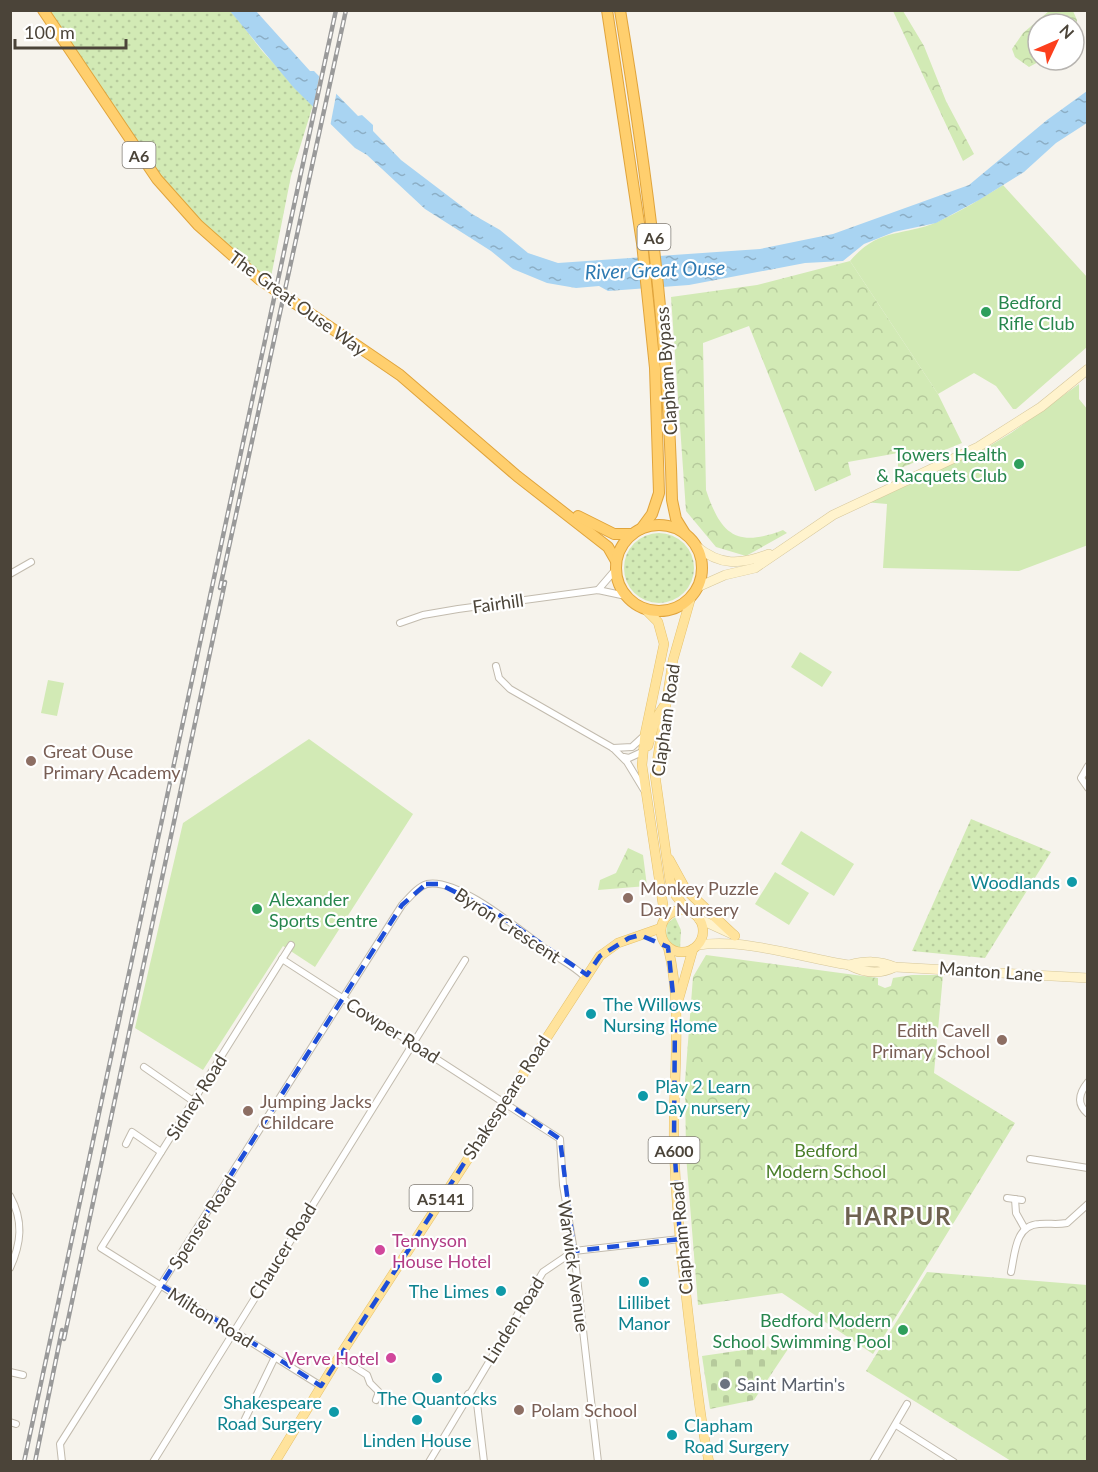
<svg xmlns="http://www.w3.org/2000/svg" width="1098" height="1472" font-family="Lato,sans-serif">
	<style>
		.grass { fill: url(#grass-dots) }
		.forest { fill: url(#forest-crowns) }
		.cemetery { fill: url(#cemetery-stones) }
		.pitch { fill: #d2eab5 }
		.water { fill: url(#water-ripples) }
		.pier { fill: #f6f3ec }
		.lines { fill: none; stroke-linecap: round; stroke-linejoin: round }
		.street-casing { stroke: #c2bbae; stroke-width: 8 }
		.secondary-casing { stroke: #d6c79b; stroke-width: 10 }
		.primary-casing { stroke: #e6c16a; stroke-width: 10 }
		.highway-casing { stroke: #e0a43c; stroke-width: 12 }
		.street { stroke: #fff; stroke-width: 6 }
		.secondary { stroke: #fff3cd; stroke-width: 9 }
		.primary { stroke: #ffe39c; stroke-width: 9 }
		.highway { stroke: #ffcf6e; stroke-width: 10 }
		.rail-casing { stroke: #9a9a9a; stroke-width: 4.5 }
		.rail { stroke: #fff; stroke-width: 2; stroke-dasharray: 7; stroke-linecap: butt }
		.highway-bridge-casing { stroke: #e0a43c; stroke-width: 12; stroke-linecap: butt }
		.highway-bridge { stroke: #ffcf6e; stroke-width: 10 }
		.marked { fill: none; stroke: #1d4ed8; stroke-width: 4.5; stroke-dasharray: 12 8; stroke-linejoin: round }
		.leisure-dot { fill: #2e9e5b; stroke: #fff; stroke-width: 2 }
		.education-dot { fill: #8d6e63; stroke: #fff; stroke-width: 2 }
		.culture-dot { fill: #0f9aa8; stroke: #fff; stroke-width: 2 }
		.hotel-dot { fill: #d1479c; stroke: #fff; stroke-width: 2 }
		.worship-dot { fill: #6b7280; stroke: #fff; stroke-width: 2 }
		.labels { text-anchor: middle; dominant-baseline: central; stroke-width: 4.5; stroke-linejoin: round; paint-order: stroke }
		.shield { fill: #fff; stroke: #817c74; stroke-width: 1.5 }
		.shield-label { font-size: 16px; font-weight: bold; fill: #4b4439 }
		.leisure-label { font-size: 18px; fill: #27864d; stroke: #fff; text-anchor: start }
		.street-label { font-size: 18px; fill: #4b4439; stroke: #fff }
		.education-label { font-size: 18px; fill: #785e54; stroke: #fff; text-anchor: start }
		.culture-label { font-size: 18px; fill: #0d838f; stroke: #fff; text-anchor: end }
		.park-label { font-size: 18px; fill: #4a7f2a; stroke: #fff }
		.hotel-label { font-size: 18px; fill: #b23c85; stroke: #fff; text-anchor: start }
		.worship-label { font-size: 18px; fill: #5b616d; stroke: #fff; text-anchor: start }
		.water-label { font-size: 20px; font-style: italic; fill: #2e7ab2; stroke: #fff }
		.district-label { font-size: 24px; font-weight: bold; letter-spacing: 1.5px; fill: #6e6250; stroke: #fff }
	</style>
	<defs>
		<pattern id="grass-dots" width="8" height="8" patternUnits="userSpaceOnUse" patternTransform="scale(1.5)"><rect width="8" height="8" fill="#d2eab5"/><path d="M2 2h.1M6 6h.1" fill="none" stroke="#b6ca9c" stroke-width="1.8" stroke-linecap="round"/></pattern>
		<pattern id="forest-crowns" width="20" height="18" patternUnits="userSpaceOnUse" patternTransform="scale(1.5)"><rect width="20" height="18" fill="#d2eab5"/><path d="M2 6a3 3 0 1 1 6 0M12 15a3 3 0 1 1 6 0" fill="none" stroke="#b6ca9c"/></pattern>
		<pattern id="cemetery-stones" width="16" height="16" patternUnits="userSpaceOnUse" patternTransform="scale(1.5)"><rect width="16" height="16" fill="#d2eab5"/><path d="M2 7V4a2 2 0 0 1 4 0v3zM10 15v-3a2 2 0 0 1 4 0v3z" fill="#b6ca9c"/></pattern>
		<pattern id="water-ripples" width="26" height="14" patternUnits="userSpaceOnUse" patternTransform="scale(1.5)"><rect width="26" height="14" fill="#a9d4f2"/><path d="M2 4q2-2 4 0t4 0M15 11q2-2 4 0t4 0" fill="none" stroke="#8caec5"/></pattern>
	</defs>
	<rect width="100%" height="100%" fill="#f6f3ec"/>
	<g class="grass">
		<path d="M49,11H231L263,52L313,105L291,176L271,277L262,271L261,274C222,241 185,208 154,167C116,117 86,61 49,11Z"/>
		<circle cx="659" cy="568" r="35"/>
		<path d="M971,819L1051,852L985,958L912,951Z"/>
		<path d="M675,917L681,930L680,949L673,946L666,937L667,924Z"/>
	</g>
	<g class="forest">
		<path d="M893,11H903L924,46L946,101L974,154L963,161Z"/>
		<path d="M1049,11H1073L1077,20L1074,32V24H1038V60H1042L1029,67L1015,57L1012,49L1023,33Z"/>
		<path d="M850,261L938,394L962,443L898,469V453L848,462L851,475L815,491L749,326L703,343L706,490C721,535 737,548 783,530L787,533L746,556L716,547L686,511L671,297L757,285Z"/>
		<path d="M628,848L643,855L647,886L598,890L600,880L616,873Z"/>
		<path d="M706,955L878,978V985L885,988L891,986L893,978L912,975H943L934,1073L1015,1123L873,1354L782,1293L698,1305L686,1155L685,1081L693,977Z"/>
		<path d="M927,1272L1087,1285V1461H1011L866,1371Z"/>
	</g>
	<path class="cemetery" d="M792,1343L754,1400L710,1409L702,1356Z"/>
	<g class="pitch">
		<path d="M1003,185L1087,277V347L1016,409H1013L996,386L974,373L938,394L850,261C879,227 902,237 937,222C960,212 982,198 1003,185Z"/>
		<path d="M1079,384V399L1088,410V545L1019,571L883,568L887,504L864,502L983,450L1011,433Z"/>
		<path d="M800,652L832,672L822,687L791,667Z"/>
		<path d="M48,680L64,683L57,716L41,713Z"/>
		<path d="M309,739L413,814L315,967L283,946L203,1070L135,1028L183,823Z"/>
		<path d="M801,831L854,864L834,896L781,864Z"/>
		<path d="M775,872L809,893L789,925L755,904Z"/>
	</g>
	<path class="water" d="M230,11H256L310,71H314L358,116L362,115L373,125V131L401,160L472,214L500,230L528,253L558,263L760,249L833,234L969,185L1047,120L1087,91V123L1056,143L1024,172L979,200L936,223L894,232L864,244L843,261L805,263L689,285L608,291L599,286L576,288L547,283L513,269L491,251L425,209L367,155L355,148L294,88Z"/>
	<path class="pier" d="M320,72L337,90L330,127L313,109Z"/>
	<g class="lines">
		<g class="street-casing">
			<g id="street">
				<path d="M10,574L31,562"/>
				<path d="M598,590L616,569"/>
				<path d="M400,623L423,615L458,609L598,590L626,596"/>
				<path d="M496,666L499,678L510,689L613,748L627,762L644,790"/>
				<path d="M613,748L632,747L645,735"/>
				<path d="M624,757L629,758L642,752"/>
				<path d="M1088,766L1081,778L1088,788"/>
				<path d="M291,945L101,1248L321,1386"/>
				<path d="M282,959L560,1139L563,1185L574,1251L598,1462"/>
				<path d="M144,1067L193,1101"/>
				<path d="M1088,1082C1079,1093 1076,1104 1088,1114"/>
				<path d="M126,1144L132,1132L161,1152"/>
				<path d="M1030,1159L1088,1168"/>
				<path d="M10,1196C24,1221 21,1244 10,1268"/>
				<path d="M1007,1198L1022,1200"/>
				<path d="M1015,1199L1016,1213L1025,1229"/>
				<path d="M1011,1272C1015,1254 1015,1225 1039,1224C1049,1223 1057,1225 1067,1223L1088,1204"/>
				<path d="M339,1357L367,1375L370,1383L379,1392L376,1400"/>
				<path d="M10,1372L23,1375"/>
				<path d="M468,1394L477,1403L484,1462"/>
				<path d="M245,1419L275,1357"/>
				<path d="M10,1422L16,1424"/>
				<path d="M896,1425L954,1462"/>
				<path d="M62,1462L60,1444L402,905C409,898 417,887 427,884C459,877 525,935 551,953C563,961 575,967 585,977"/>
				<path d="M153,1462L465,960"/>
				<path d="M429,1462L543,1272L574,1251L680,1239"/>
				<path d="M873,1462L907,1404"/>
			</g>
		</g>
		<g class="secondary-casing">
			<g id="secondary">
				<path d="M696,546C720,566 740,565 769,554"/>
				<path d="M698,587L725,575L755,568L833,515L978,447L1041,407L1088,369"/>
				<path d="M699,919L734,935"/>
				<path d="M699,945C744,938 803,958 849,965C864,973 879,975 895,967"/>
				<path d="M849,965C865,961 879,960 895,967L1088,978"/>
			</g>
		</g>
		<g class="primary-casing">
			<g id="primary">
				<path d="M644,608L658,622L664,644L645,734L642,765L665,918"/>
				<path d="M648,746L656,718L664,706"/>
				<path d="M669,859L686,890L735,936"/>
				<circle cx="682" cy="931" r="21"/>
				<path d="M688,911L676,896L670,881L655,775L673,660L691,597"/>
				<path d="M668,947C683,1007 673,1077 674,1139C675,1199 682,1261 689,1321C695,1368 699,1415 709,1462"/>
				<path d="M677,1005L693,949"/>
				<path d="M275,1462L339,1357L600,956L618,943L661,928"/>
			</g>
		</g>
		<g class="highway-casing">
			<g id="highway">
				<path d="M43,10L157,179L198,225L259,279"/>
				<path d="M607,10L642,243L655,368L659,493L652,514L641,529"/>
				<path d="M620,10C647,173 668,335 672,500L676,519L684,532"/>
				<path d="M305,310L400,375L517,476L608,547L616,561"/>
				<path d="M578,516L614,534H631"/>
				<circle cx="659" cy="568" r="43"/>
			</g>
		</g>
		<use href="#street" class="street"/>
		<use href="#secondary" class="secondary"/>
		<use href="#primary" class="primary"/>
		<use href="#highway" class="highway"/>
		<g class="rail-casing">
			<g id="rail">
				<path d="M220,588L346,10"/>
				<path d="M64,1339L225,582"/>
				<path d="M24,1462L336,10"/>
				<path d="M35,1462L62,1330"/>
			</g>
		</g>
		<use href="#rail" class="rail"/>
		<g class="highway-bridge-casing">
			<path id="highway-bridge" d="M259,279L305,310"/>
		</g>
		<use href="#highway-bridge" class="highway-bridge"/>
	</g>
	<path class="marked" d="M426,884H439L492,910L587,975L600,956L629,938L640,935L668,947L675,1013L674,1141L680,1239L574,1251L560,1139L504,1101L321,1386L161,1285L402,905Z"/>
	<g class="leisure-dot">
		<circle cx="986" cy="312" r="6"/>
		<circle cx="1019" cy="464" r="6"/>
		<circle cx="257" cy="909" r="6"/>
		<circle cx="903" cy="1330" r="6"/>
	</g>
	<g class="education-dot">
		<circle cx="31" cy="761" r="6"/>
		<circle cx="628" cy="898" r="6"/>
		<circle cx="1002" cy="1040" r="6"/>
		<circle cx="248" cy="1111" r="6"/>
		<circle cx="519" cy="1410" r="6"/>
	</g>
	<g class="culture-dot">
		<circle cx="1072" cy="882" r="6"/>
		<circle cx="591" cy="1014" r="6"/>
		<circle cx="643" cy="1096" r="6"/>
		<circle cx="644" cy="1282" r="6"/>
		<circle cx="501" cy="1291" r="6"/>
		<circle cx="437" cy="1378" r="6"/>
		<circle cx="334" cy="1412" r="6"/>
		<circle cx="417" cy="1420" r="6"/>
		<circle cx="672" cy="1435" r="6"/>
	</g>
	<g class="hotel-dot">
		<circle cx="380" cy="1250" r="6"/>
		<circle cx="391" cy="1358" r="6"/>
	</g>
	<circle class="worship-dot" cx="725" cy="1384" r="6"/>
	<g class="labels">
		<g class="shield">
			<rect x="122.5" y="142" width="33" height="26" rx="4.5"/>
			<rect x="637.5" y="224" width="33" height="26" rx="4.5"/>
			<rect x="648.5" y="1137" width="51" height="26" rx="4.5"/>
			<rect x="409.5" y="1185" width="63" height="26" rx="4.5"/>
		</g>
		<g class="shield-label">
			<text x="139" y="155">A6</text>
			<text x="654" y="237">A6</text>
			<text x="674" y="1150">A600</text>
			<text x="441" y="1198">A5141</text>
		</g>
		<g class="leisure-label">
			<text x="998" y="302">Bedford<tspan x="998" dy="21">Rifle Club</tspan></text>
			<text x="1007" y="454" text-anchor="end">Towers Health<tspan x="1007" dy="21">&amp; Racquets Club</tspan></text>
			<text x="269" y="899">Alexander<tspan x="269" dy="21">Sports Centre</tspan></text>
			<text x="891" y="1320" text-anchor="end">Bedford Modern<tspan x="891" dy="21">School Swimming Pool</tspan></text>
		</g>
		<g class="street-label">
			<text transform="translate(298 303) rotate(36)">The Great Ouse Way</text>
			<text transform="translate(666 371) rotate(-94)">Clapham Bypass</text>
			<text transform="translate(498 603) rotate(-8)">Fairhill</text>
			<text transform="translate(665 720) rotate(-82)">Clapham Road</text>
			<text transform="translate(508 925) rotate(33)">Byron Crescent</text>
			<text transform="translate(991 971) rotate(4)">Manton Lane</text>
			<text transform="translate(393 1030) rotate(32)">Cowper Road</text>
			<text transform="translate(196 1097) rotate(-58)">Sidney Road</text>
			<text transform="translate(506 1097) rotate(-57)">Shakespeare Road</text>
			<text transform="translate(202 1222) rotate(-57)">Spenser Road</text>
			<text transform="translate(681 1238) rotate(-95)">Clapham Road</text>
			<text transform="translate(282 1251) rotate(-58)">Chaucer Road</text>
			<text transform="translate(574 1266) rotate(82)">Warwick Avenue</text>
			<text transform="translate(211 1317) rotate(32)">Milton Road</text>
			<text transform="translate(513 1320) rotate(-58)">Linden Road</text>
		</g>
		<g class="education-label">
			<text x="43" y="751">Great Ouse<tspan x="43" dy="21">Primary Academy</tspan></text>
			<text x="640" y="888">Monkey Puzzle<tspan x="640" dy="21">Day Nursery</tspan></text>
			<text x="990" y="1030" text-anchor="end">Edith Cavell<tspan x="990" dy="21">Primary School</tspan></text>
			<text x="260" y="1101">Jumping Jacks<tspan x="260" dy="21">Childcare</tspan></text>
			<text x="531" y="1410">Polam School</text>
		</g>
		<g class="culture-label">
			<text x="1060" y="882">Woodlands</text>
			<text x="603" y="1004" text-anchor="start">The Willows<tspan x="603" dy="21">Nursing Home</tspan></text>
			<text x="655" y="1086" text-anchor="start">Play 2 Learn<tspan x="655" dy="21">Day nursery</tspan></text>
			<text x="489" y="1291">The Limes</text>
			<text x="644" y="1302" text-anchor="middle">Lillibet<tspan x="644" dy="21">Manor</tspan></text>
			<text x="437" y="1398" text-anchor="middle">The Quantocks</text>
			<text x="322" y="1402">Shakespeare<tspan x="322" dy="21">Road Surgery</tspan></text>
			<text x="684" y="1425" text-anchor="start">Clapham<tspan x="684" dy="21">Road Surgery</tspan></text>
			<text x="417" y="1440" text-anchor="middle">Linden House</text>
		</g>
		<g class="park-label">
			<text x="826" y="1150">Bedford<tspan x="826" dy="21">Modern School</tspan></text>
		</g>
		<g class="hotel-label">
			<text x="392" y="1240">Tennyson<tspan x="392" dy="21">House Hotel</tspan></text>
			<text x="379" y="1358" text-anchor="end">Verve Hotel</text>
		</g>
		<g class="worship-label">
			<text x="737" y="1384">Saint Martin's</text>
		</g>
		<g class="water-label">
			<text transform="translate(655 269) rotate(-2)">River Great Ouse</text>
		</g>
		<g class="district-label">
			<text x="898" y="1215">HARPUR</text>
		</g>
	</g>
	<rect width="1098" height="1472" fill="none" stroke="#4b4439" stroke-width="24"/>
	<g transform="translate(1056 42) rotate(46)"><circle r="28" fill="#ffffff" stroke="#b7b4b0" stroke-width="1.5"/>
	<path d="M0-4.5L10 22L0 15L-10 22Z" fill="#fc3f1d"/>
	<text y="-9" font-size="16" font-weight="bold" text-anchor="middle" fill="#4b4439">N</text>
	</g>
	<path d="M15 39v9h111v-9" fill="none" stroke="#4b4439" stroke-width="3"/>
	<text x="24" y="39" font-size="18" fill="#4b4439" stroke="#ffffff" stroke-width="4.5" paint-order="stroke">100 m</text>
</svg>
